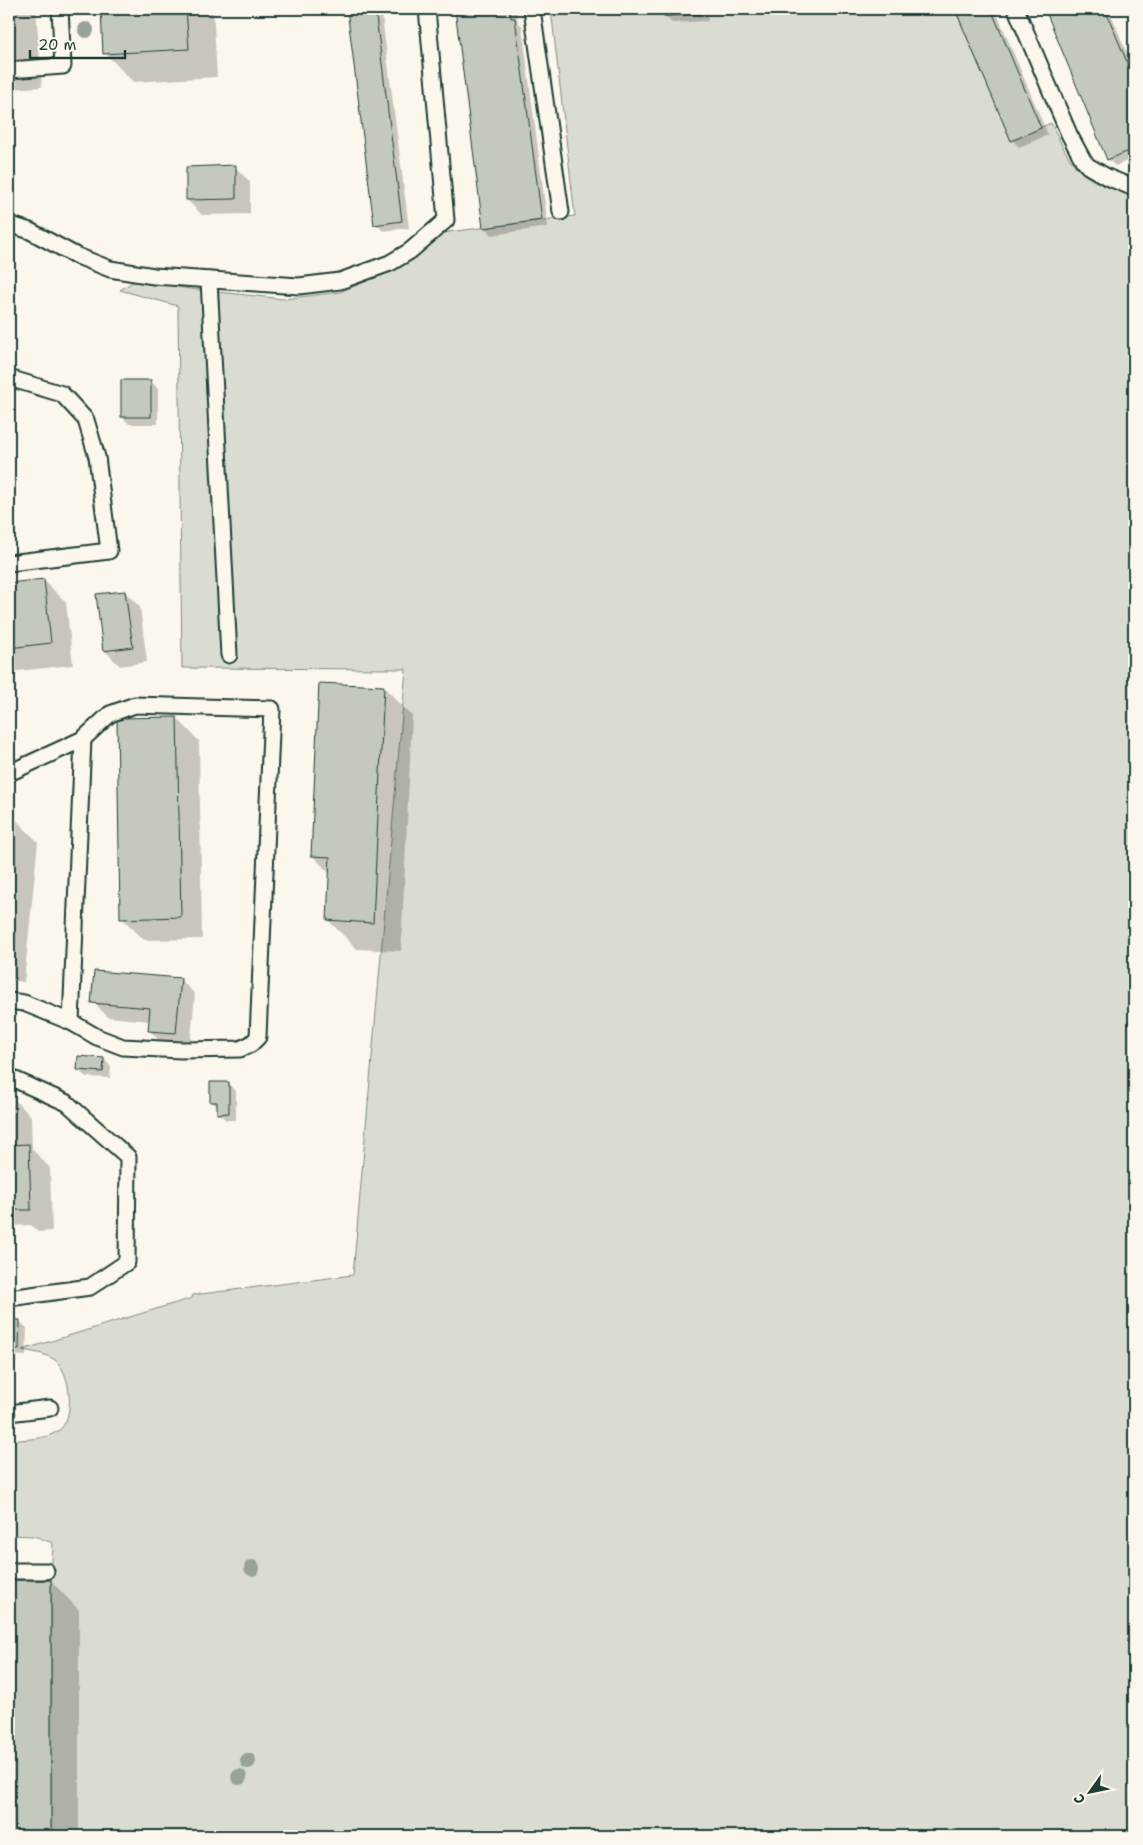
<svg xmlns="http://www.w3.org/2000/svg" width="1143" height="1845" font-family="'Shantell Sans',sans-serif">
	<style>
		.green { fill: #dbdcd1; stroke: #7d8c82 }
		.shadow { fill: #0003 }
		.building { fill: #c4c9be; stroke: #1f3d34 }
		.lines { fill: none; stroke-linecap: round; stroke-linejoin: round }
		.service-casing { stroke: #1f3d34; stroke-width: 19 }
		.service { stroke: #fbf7ec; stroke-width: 15 }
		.tree { fill: #97a298 }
	</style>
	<rect width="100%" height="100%" fill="#fbf7ec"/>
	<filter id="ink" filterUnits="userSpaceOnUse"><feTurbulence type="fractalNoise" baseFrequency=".02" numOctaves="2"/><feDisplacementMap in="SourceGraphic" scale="10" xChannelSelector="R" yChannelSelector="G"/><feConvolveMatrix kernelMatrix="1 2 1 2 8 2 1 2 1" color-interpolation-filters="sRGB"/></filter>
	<g filter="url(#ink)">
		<path class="green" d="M551,9H663L664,16L701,14V9H955L1011,140L1051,123C1060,140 1068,163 1085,175C1099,185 1118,191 1134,196V1836H51V1580L53,1543L34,1536L9,1535V1441C24,1439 45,1440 58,1431C76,1420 71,1372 55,1360C45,1353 33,1352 22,1350L192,1298L193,1295L353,1275L406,669L182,668L178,306L120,290L136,280L190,289L284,299L340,292L372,279L422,251L441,233L575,216Z"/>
		<g class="shadow">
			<path d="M9,9H36L42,87L9,89Z"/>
			<path d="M102,9H213L217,77L133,82L105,53Z"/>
			<path d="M348,9H381L409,228L383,231L376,224Z"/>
			<path d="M456,9H516L518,22L522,26L548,227L492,235L484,227Z"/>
			<path d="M644,9H707L708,21L672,23L665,16V12L648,13Z"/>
			<path d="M956,9H995L1048,135L1019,147L1012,140Z"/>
			<path d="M1046,9H1109L1134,71V158L1115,166L1108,159Z"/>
			<path d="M235,167L250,182V214L202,215L187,200Z"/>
			<path d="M151,381L158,389V424H129L122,417Z"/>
			<path d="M43,580L66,602L73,665L9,672V584Z"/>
			<path d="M125,592L140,607L147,662L120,666L105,651Z"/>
			<path d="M384,687L412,716L401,951L357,949L328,920L330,874L312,855Z"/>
			<path d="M177,718L199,741L202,939L144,940L122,918Z"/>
			<path d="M9,819L16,820L38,842L24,982L9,980Z"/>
			<path d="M180,979L195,994L190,1048L164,1045L149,1030L150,1021L108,1017L93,1002Z"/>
			<path d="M104,1059L111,1067L110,1078L86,1077L78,1070Z"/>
			<path d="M229,1084L236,1091V1120H226L218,1113V1108L212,1101Z"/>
			<path d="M9,1094L31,1116L32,1149L50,1168L52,1231L38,1232L31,1225L9,1226Z"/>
			<path d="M9,1321H19L27,1328L26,1356L9,1355Z"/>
			<path d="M9,1581H51L79,1610V1836H9Z"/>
		</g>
		<g class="building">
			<path d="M9,9H10L13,59H9Z"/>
			<path d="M101,9H186L189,49L103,54Z"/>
			<path d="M347,9H375L402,221L374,225Z"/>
			<path d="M455,9H510L511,18H515L542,220L483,228Z"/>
			<path d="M663,9H701V14L664,16Z"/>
			<path d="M955,9H991L1041,128L1011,141Z"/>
			<path d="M1045,9H1105L1134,79V149L1107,160Z"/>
			<path d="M236,165V199L186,200V167Z"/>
			<rect x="121" y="380" width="30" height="37"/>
			<path d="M44,579L51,643L9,648V583Z"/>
			<path d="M125,591L133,647L103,651L96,594Z"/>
			<path d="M319,683L384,686L373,923L327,920L330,857L311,856Z"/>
			<path d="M177,717L181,917L120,919L117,718Z"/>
			<path d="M9,818L16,819L9,897Z"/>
			<path d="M94,971L181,978L176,1033L148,1031L150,1008L91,1003Z"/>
			<path d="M78,1056L104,1058L103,1072L77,1070Z"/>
			<path d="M210,1082H229V1113L217,1114V1102H210Z"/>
			<path d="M9,1093L11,1145L29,1144L31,1210H15L14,1203H9Z"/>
			<path d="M9,1319L20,1320L19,1349H9Z"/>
			<rect x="9" y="1580" width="42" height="256"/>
		</g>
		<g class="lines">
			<g class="service-casing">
				<g id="service">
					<path d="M532,9L561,212"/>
					<path d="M1016,9L1069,134L1083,160L1088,166L1107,177L1134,188"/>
					<path d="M9,70L63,66L60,9"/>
					<path d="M9,224L30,231L75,255L110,269L154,276L299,286L340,281L390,263L410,251L446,220L427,9"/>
					<path d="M209,280L229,655"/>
					<path d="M9,378L62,394L86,420L97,457L109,551L9,563"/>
					<path d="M9,773L83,739L71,1022L24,1003L9,1001"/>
					<path d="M71,1022L97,1037L123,1047L181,1050L240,1049L251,1044L258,1037L272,709L135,705L110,714L83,739"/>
					<path d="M9,1077L67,1103L128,1157L127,1262L90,1287L9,1298"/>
					<path d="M9,1413L50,1408"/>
					<path d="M9,1571H46"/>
				</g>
			</g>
			<use href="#service" class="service"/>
		</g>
		<g class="tree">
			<circle cx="86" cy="30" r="8"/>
			<circle cx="252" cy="1568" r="8"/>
			<circle cx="248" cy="1761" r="8"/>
			<circle cx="239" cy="1777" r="8"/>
		</g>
	</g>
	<rect width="1143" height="1845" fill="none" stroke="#fbf7ec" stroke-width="30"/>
	<rect x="15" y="15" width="1113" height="1815" fill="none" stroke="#1f3d34" stroke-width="2" filter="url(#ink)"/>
	<g transform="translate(1090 1792) rotate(237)" stroke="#fbf7ec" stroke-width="4" paint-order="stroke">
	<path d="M0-4L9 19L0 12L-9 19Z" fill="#1f3d34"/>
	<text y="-8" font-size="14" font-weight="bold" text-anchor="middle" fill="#1f3d34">С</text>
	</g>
	<path d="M30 50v8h95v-8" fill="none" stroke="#1f3d34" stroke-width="2.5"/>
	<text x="38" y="50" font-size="15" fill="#1f3d34" stroke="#fbf7ec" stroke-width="4" paint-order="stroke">20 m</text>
</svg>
